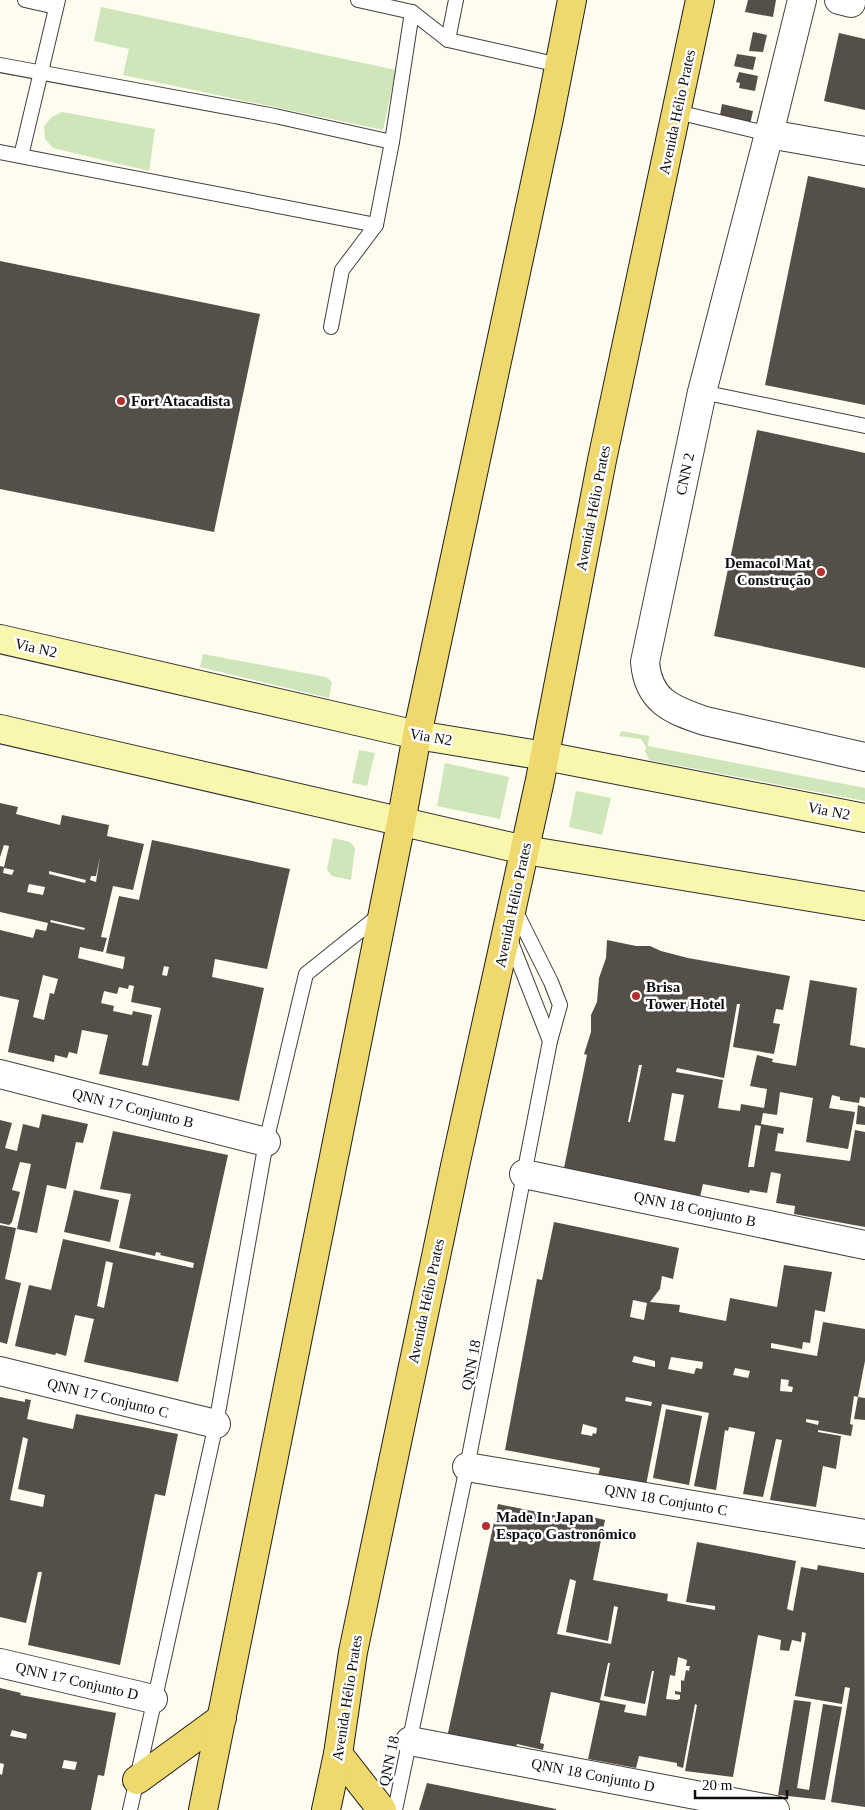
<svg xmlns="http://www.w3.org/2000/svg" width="865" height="1810" font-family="Georgia,serif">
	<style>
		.green { fill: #cee6ba }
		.building { fill: #554f4a; fill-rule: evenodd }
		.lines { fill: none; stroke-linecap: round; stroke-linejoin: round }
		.service-casing { stroke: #404040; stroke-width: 16 }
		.minor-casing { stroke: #404040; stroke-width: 30 }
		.secondary-casing { stroke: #2f2f2f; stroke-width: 30 }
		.primary-casing { stroke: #1e1e1e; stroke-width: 30 }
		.service { stroke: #fff; stroke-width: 14 }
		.minor { stroke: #fff; stroke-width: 28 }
		.secondary { stroke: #f9f6ad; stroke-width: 28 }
		.primary { stroke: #efd86d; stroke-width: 28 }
		.poi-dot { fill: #b4302e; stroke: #fff; stroke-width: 2 }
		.labels { text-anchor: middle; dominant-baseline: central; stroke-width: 5; stroke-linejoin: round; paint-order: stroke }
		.street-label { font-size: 15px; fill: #0d0d0d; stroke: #fff }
		.poi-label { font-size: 15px; font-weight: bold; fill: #0d0d0d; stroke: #fff; text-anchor: start }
	</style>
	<rect width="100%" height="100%" fill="#fefcee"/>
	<g class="green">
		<path d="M101,7L396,70L383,130L123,75L129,49L94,41Z"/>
		<path d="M62,112L155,129L149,171L53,148L45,139L44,126L52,117Z"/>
		<path d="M203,654L326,677L332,682L329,698L200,667Z"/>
		<path d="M621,731L649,736L648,746L865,788V801L649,760L645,751L646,747L641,739L619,736Z"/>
		<path d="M359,750L375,753L367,786L352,783Z"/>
		<path d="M445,763L509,777L500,819L437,806Z"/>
		<path d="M576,791L611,798L602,835L569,827Z"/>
		<path d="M333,838L350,842L355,848L351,880L332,876L327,870Z"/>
	</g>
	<g class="building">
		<path d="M748,0H776L773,17L745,12Z"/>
		<path d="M753,32L767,35L763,52L749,51Z"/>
		<path d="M839,33L865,39V110L824,101Z"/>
		<path d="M737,54L756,57L753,70L734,66Z"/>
		<path d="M739,72L758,76L755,91L739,88L740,83L736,82Z"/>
		<path d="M722,104L753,111L748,133L718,126Z"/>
		<path d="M808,176L865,188V405L765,385Z"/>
		<path d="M0,261L260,314L214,532L0,489Z"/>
		<path d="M757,430L865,453V668L714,636Z"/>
		<path d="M0,803L18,807L16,814L60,825L62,815L109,825L107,836L144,844L133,890L113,886L101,937L107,938L103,952L80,947L78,958L123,969L125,957L106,953L108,943L119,896L139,900L152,840L290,869L267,969L215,959L212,977L264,988L239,1101L99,1074L108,1035L82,1030L77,1054L69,1052L67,1058L55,1055L54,1062L8,1052L19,1000L0,996V930L33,938L36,929L46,931L48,923L0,912V866L4,867L9,846L4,845L0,857ZM100,857L96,882L90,880L91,876H96ZM4,868L14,870L12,875L3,873ZM49,871L86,880L85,883L49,874ZM29,884L45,887L43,895L27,892ZM51,920L85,928L84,930L50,922ZM164,966L169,967L167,976L162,975ZM43,975L58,979L54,994L50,993L44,1020L33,1017ZM129,985L134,986L131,1002L161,1008L148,1066L142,1065L152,1015L133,1011L132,1015L113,1011L114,1006L101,1003L104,991L117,994L119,987L128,989Z"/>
		<path d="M607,940L636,946H650L661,951L688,958L790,976L783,1010L776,1009L773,1023L780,1024L774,1054L733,1047L740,1004H737L724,1078L677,1068L676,1072L723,1080L718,1108L740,1111L741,1104L764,1108L767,1089L750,1086L757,1055L773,1059L772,1062L796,1066L810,980L857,988L850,1045L865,1048V1098L860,1097L859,1103L840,1100V1097L832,1095L829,1108L855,1112L848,1149L806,1142L813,1098L780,1092L777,1115L763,1113L761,1124L784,1128L783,1134L778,1133L775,1151L850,1161L855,1130L865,1132V1227L794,1214L795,1206L776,1203L781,1174L771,1172L767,1193L750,1190L749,1193L703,1184L700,1197L564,1168L587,1055L584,1054L591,1032V1015L597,1002L599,978L606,958ZM639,1065H642L630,1122H628ZM672,1093L684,1095L675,1142L664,1140ZM755,1125L761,1126L754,1167H748Z"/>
		<path d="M858,1105L865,1107V1125L856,1124Z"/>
		<path d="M42,1114L88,1124L83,1143L76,1142L66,1189L47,1185L37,1233L17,1229L31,1164L20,1162L12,1190L20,1192L12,1222L9,1225L0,1223V1120L12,1123L5,1148L17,1151L23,1124L39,1128Z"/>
		<path d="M113,1131L228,1155L178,1382L84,1362L94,1319L75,1315L66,1356L56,1353L55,1355L15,1346L29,1285L51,1290L63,1239L193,1268L194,1263L160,1255L161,1253L156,1252L155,1256L119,1248L131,1194L100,1189ZM106,1261L113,1263L104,1308L97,1306Z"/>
		<path d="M74,1190L119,1200L110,1242L64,1232Z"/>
		<path d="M554,1222L679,1248L673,1279L662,1276L660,1289L650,1302L680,1305L679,1312L726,1321L730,1298L777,1307L784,1265L832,1272L825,1312L815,1310L810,1343L803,1342L802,1349L771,1343V1348L817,1356L823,1322L865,1329V1361L858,1397L854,1396L850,1424L853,1425L851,1436L818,1430V1432L841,1436L836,1469L823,1466L816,1507L770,1500L782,1440L776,1439L763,1497L743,1494L755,1432L729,1427L728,1431L725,1430L716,1490L694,1486L709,1413L662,1404L646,1485L598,1476L600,1468L505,1450L537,1279L542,1280ZM633,1300L647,1303L644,1320L630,1317ZM634,1356L655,1361V1367L632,1362ZM671,1357L703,1362L702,1369L696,1368L694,1374L668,1369ZM735,1368L750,1371L748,1378L733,1375ZM781,1379L789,1380L788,1386L793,1387L792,1392L780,1391ZM626,1397L652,1402L651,1406L625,1401ZM806,1419L819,1421L818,1425L806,1422ZM583,1424L597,1428L596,1434L593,1433L592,1436L581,1434Z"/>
		<path d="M0,1225L16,1228L5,1279L21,1283L7,1344L0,1342Z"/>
		<path d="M0,1397L25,1402V1399L31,1400L27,1419L73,1429L76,1414L178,1434L165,1496L155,1494L120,1665L28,1645L42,1572H38L26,1623L0,1617ZM23,1437L28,1439L18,1489L45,1495L43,1507L10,1500Z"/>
		<path d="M858,1397L865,1398V1420L854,1419Z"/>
		<path d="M666,1409L702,1416L689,1485L653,1478Z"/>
		<path d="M498,1504L587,1522L588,1516L605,1520L593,1580L668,1594L667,1601L715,1610V1606L686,1602L697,1542L796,1561L787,1609L793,1611L801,1567L817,1570L818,1565L864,1573L865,1807L831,1802L850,1688L845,1687L842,1704L795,1696L806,1633L802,1632L801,1642L792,1640L789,1651L780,1650L781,1640L758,1635L733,1777L685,1771L697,1705L695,1704L683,1768L677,1766V1763L639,1756L636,1768L588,1759L600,1703L551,1692L540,1743L544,1744L543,1750L517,1744L516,1747L446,1742ZM570,1579L576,1581L566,1632L608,1641L614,1606L618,1607L611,1644L557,1634ZM678,1657L687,1660L686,1666H690L689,1671L686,1670L684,1681L681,1680V1692L675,1691V1694L680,1695V1699L677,1700L666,1699L670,1675L675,1676ZM608,1663H610L604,1696L645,1704L652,1671H654L646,1716L624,1712L626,1705L600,1700Z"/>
		<path d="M0,1688L21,1693L20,1695L116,1713L104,1776L98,1775L91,1810H0V1774L2,1775L4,1764L0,1763ZM12,1730L27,1734L26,1739L10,1736ZM64,1760L77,1762L75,1770L62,1768Z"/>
		<path d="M794,1700L811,1702L797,1788L809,1790L823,1704L842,1707L825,1800L778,1795Z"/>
		<path d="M427,1783L556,1809V1810H419Z"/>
	</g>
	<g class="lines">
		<g class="service-casing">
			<g id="service">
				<path d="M25,0L56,7"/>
				<path d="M358,0L412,12L448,40L559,65"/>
				<path d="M448,40L456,0"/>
				<path d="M0,65L275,116L392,142"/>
				<path d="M677,112L769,134"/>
				<path d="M0,152L376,225"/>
				<path d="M21,156L58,0"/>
				<path d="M331,327L342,270L376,225L392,142L412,12"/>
				<path d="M702,392L865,426"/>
				<path d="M514,908L551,982L560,1005L550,1041"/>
				<path d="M130,1810L216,1424L266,1142L306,974L381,914"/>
				<path d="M395,1810L467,1467L550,1041L509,937"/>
			</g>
		</g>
		<g class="minor-casing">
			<g id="minor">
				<path d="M839,0L851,3"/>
				<path d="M769,134L802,0"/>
				<path d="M865,151L769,134L702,392L645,662C648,701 672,710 705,721L865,757"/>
				<path d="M0,1074L266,1142"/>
				<path d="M524,1174L865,1245"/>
				<path d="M0,1371L216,1424"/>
				<path d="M467,1467L865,1534"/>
				<path d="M0,1663L153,1699"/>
				<path d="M410,1741L775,1810"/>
			</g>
		</g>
		<g class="secondary-casing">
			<g id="secondary">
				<path d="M0,639L417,735L545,756L865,818"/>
				<path d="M0,729L525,850L865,906"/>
			</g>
		</g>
		<g class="primary-casing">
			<g id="primary">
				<path d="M338,1754L382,1810"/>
				<path d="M137,1780L222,1718"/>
				<path d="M203,1810L401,823L417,735L549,118L572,0"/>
				<path d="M326,1810L338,1754L353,1652L455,1166L540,780L602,460L700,0"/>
			</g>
		</g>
		<use href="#service" class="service"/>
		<use href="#minor" class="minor"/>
		<use href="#secondary" class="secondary"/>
		<use href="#primary" class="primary"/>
	</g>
	<g class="poi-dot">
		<circle cx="121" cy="401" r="5"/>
		<circle cx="821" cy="572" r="5"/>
		<circle cx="636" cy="996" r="5"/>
		<circle cx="486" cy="1526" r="5"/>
	</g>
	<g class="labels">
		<g class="street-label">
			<text transform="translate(677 112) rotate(-78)">Avenida Hélio Prates</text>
			<text transform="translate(685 474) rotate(-78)">CNN 2</text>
			<text transform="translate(593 508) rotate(-79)">Avenida Hélio Prates</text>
			<text transform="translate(36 648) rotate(13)">Via N2</text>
			<text transform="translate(431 737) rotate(10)">Via N2</text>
			<text transform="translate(829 811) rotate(11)">Via N2</text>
			<text transform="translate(513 905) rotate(-78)">Avenida Hélio Prates</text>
			<text transform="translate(133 1108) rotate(14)">QNN 17 Conjunto B</text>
			<text transform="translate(695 1209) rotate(12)">QNN 18 Conjunto B</text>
			<text transform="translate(426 1301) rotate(-78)">Avenida Hélio Prates</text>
			<text transform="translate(471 1365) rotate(-79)">QNN 18</text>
			<text transform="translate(108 1398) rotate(14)">QNN 17 Conjunto C</text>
			<text transform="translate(666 1500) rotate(10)">QNN 18 Conjunto C</text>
			<text transform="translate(77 1681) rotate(13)">QNN 17 Conjunto D</text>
			<text transform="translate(347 1698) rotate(-81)">Avenida Hélio Prates</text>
			<text transform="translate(389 1761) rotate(-78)">QNN 18</text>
			<text transform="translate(593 1775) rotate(11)">QNN 18 Conjunto D</text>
		</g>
		<g class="poi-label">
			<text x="131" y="401">Fort Atacadista</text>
			<text x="811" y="563" text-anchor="end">Demacol Mat<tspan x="811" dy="17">Construção</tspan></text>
			<text x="646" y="987">Brisa<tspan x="646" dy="17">Tower Hotel</tspan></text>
			<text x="496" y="1517">Made In Japan<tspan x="496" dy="17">Espaço Gastronômico</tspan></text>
		</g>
	</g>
	<path d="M695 1790v8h92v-8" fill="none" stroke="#0d0d0d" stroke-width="2.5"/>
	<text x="702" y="1790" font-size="15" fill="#0d0d0d" stroke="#ffffff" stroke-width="4" paint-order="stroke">20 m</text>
</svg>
